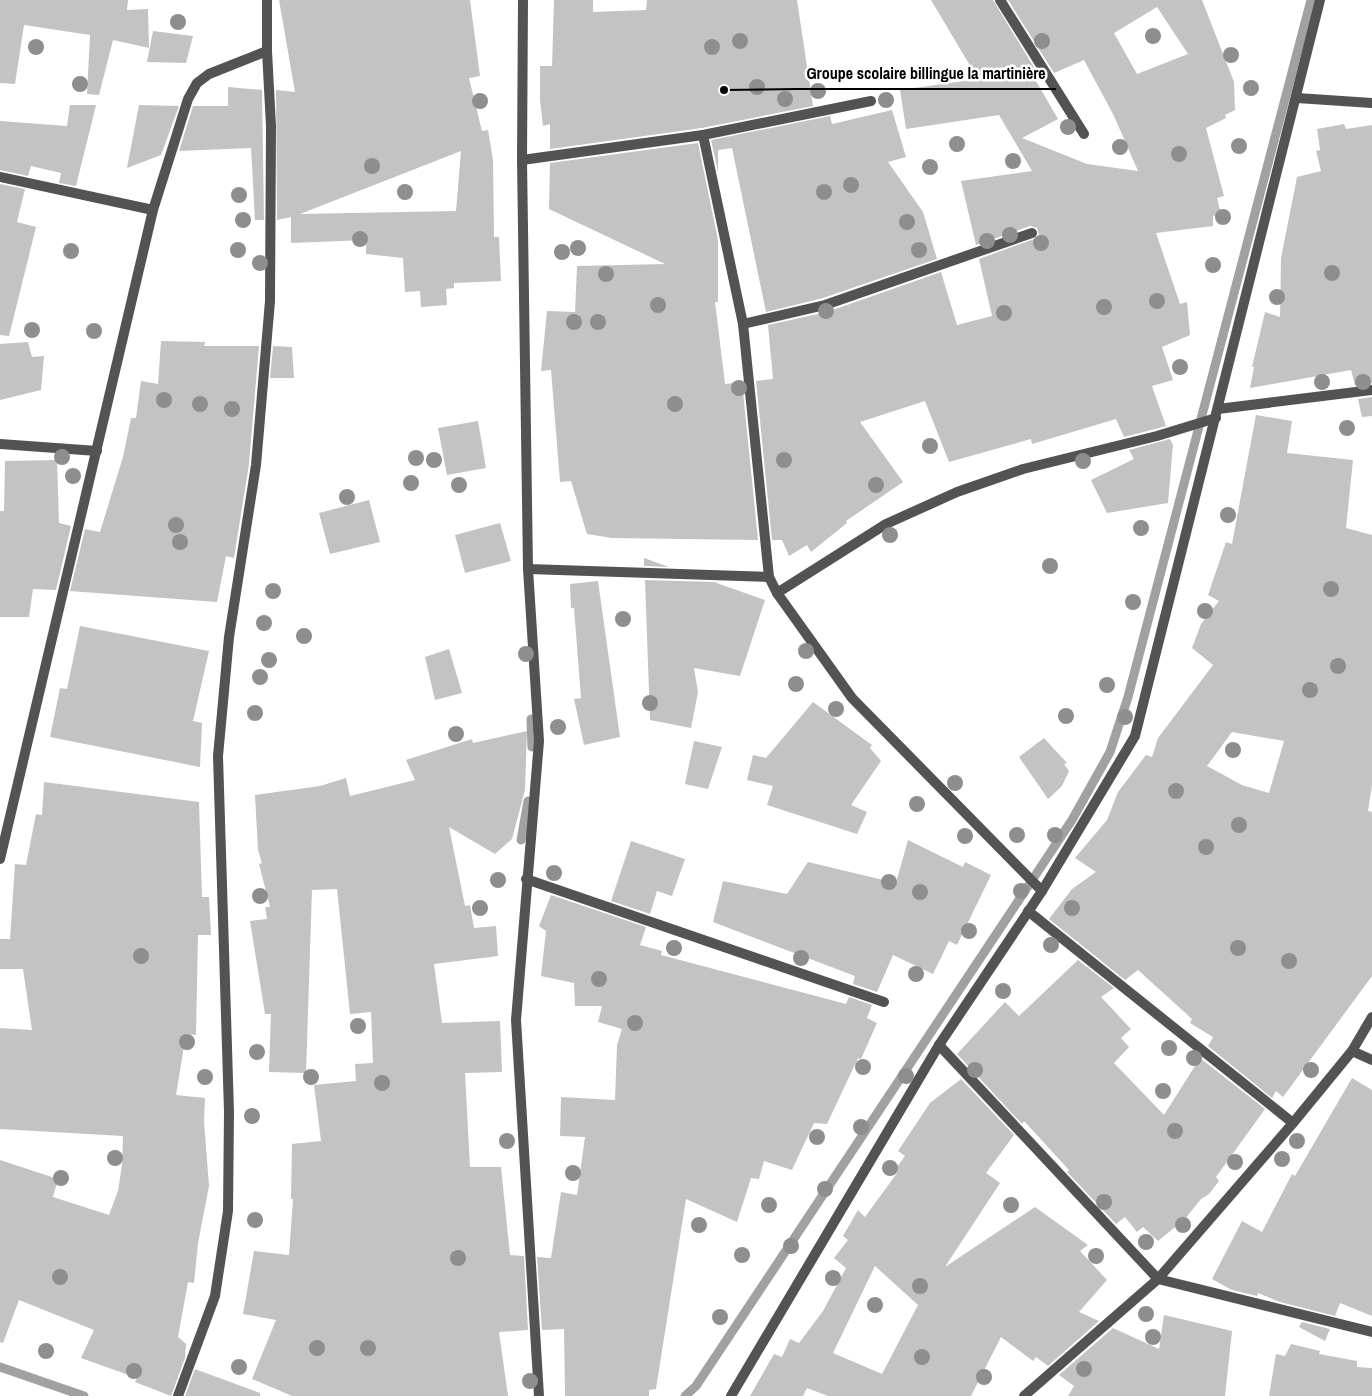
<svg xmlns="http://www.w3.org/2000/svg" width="1372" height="1396" font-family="'Archivo Narrow',sans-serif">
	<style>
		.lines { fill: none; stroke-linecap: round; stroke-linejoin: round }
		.stream { stroke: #a1a1a1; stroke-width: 9 }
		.building { fill: #c3c3c3; fill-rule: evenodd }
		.minor { stroke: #535353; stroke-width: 10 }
		.tree { fill: #8e8e8e }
		.leader { fill: none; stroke: #000; stroke-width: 2 }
		.callout-dot { fill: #000; stroke: #fff; stroke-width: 2 }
		.callout-label { font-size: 16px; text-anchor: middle; font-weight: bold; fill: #000; stroke: #fff; stroke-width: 5; stroke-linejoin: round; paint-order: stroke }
	</style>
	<rect width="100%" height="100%" fill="#fff"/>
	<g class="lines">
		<g class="stream">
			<path d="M531,719L532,747"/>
			<path d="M521,840L528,801"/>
			<path d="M0,1367L84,1396"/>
			<path d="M685,1396L696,1386L1072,820L1110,752L1128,697L1311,0"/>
		</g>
	</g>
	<g class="building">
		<path d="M0,0H128L127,10L148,9L149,48L113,40L99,95L87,94L90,35L24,25L15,84L0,83Z"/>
		<path d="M279,0H470L480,76L469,78L482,131L488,130L493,160L494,237H499L501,281L454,283V288L446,289L447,305L421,307L420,291L405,292L403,258L366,254V240L291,243V217L277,220L276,90L295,92ZM461,151L456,211L300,214Z"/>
		<path d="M554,0H593V12L646,10L647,0H797L813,106L702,128L550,149V124L543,126L540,100V66H552Z"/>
		<path d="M931,0H993L1041,79L1036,81L1058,119L1022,138L1087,164L1138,171L1114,116L1084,60L1054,73L1008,0H1202L1234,82L1235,110L1225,115L1226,118L1206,128L1224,196L1217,198L1221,214L1213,216V226L1156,233L1180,304L1187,302L1190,335L1162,347L1173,380L1152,386L1166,426L1155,429L1124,437L1116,419L1032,444L1031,439L949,462L925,401L860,422L903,482L846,521L847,523L811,552L807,545L789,556L782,540H772L756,381L773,379L768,325L827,312L941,272L957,325L992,316L979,259L1034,239L1039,235L1037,228L1030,226L976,245L961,181L1032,171L999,115L906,129L900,90L978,79ZM1157,7L1188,54L1137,74L1114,33Z"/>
		<path d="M153,31L193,36L186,63L147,62Z"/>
		<path d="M228,87L262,90L264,220H255L251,148L179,151L193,106H228Z"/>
		<path d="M70,105H96L76,186L59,183L61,173L31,166L28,176L0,170V121L67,126Z"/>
		<path d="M139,105L179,106L161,155L127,168Z"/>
		<path d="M892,110L906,157L888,162L923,212L937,259L823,298L766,312L732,148L718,150V172L711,140L830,116L832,124Z"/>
		<path d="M1344,124L1346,129L1372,125V383L1355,385L1351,370L1250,388L1254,367H1252L1265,312L1280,317L1281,258L1297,177L1321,171L1316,151L1320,150L1317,129Z"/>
		<path d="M698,143L718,240V302H715L725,384L742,382L758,540L612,538L587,534L571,481L560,482L551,370L541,371L547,311L575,312L577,266L665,264L549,209L550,163Z"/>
		<path d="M0,184L25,189L17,222L36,227L9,336L0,335Z"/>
		<path d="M161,341L205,342L204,346H259L249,464L234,558L226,556L217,602L70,591L85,529L100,532L123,457L131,418H136L141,381L158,384Z"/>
		<path d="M28,342L32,357L44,356L41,390L0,400V344Z"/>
		<path d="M273,346L292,347L294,378H270Z"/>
		<path d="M1372,397V416L1362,417L1358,399Z"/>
		<path d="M1256,415L1292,421L1287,453L1353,460L1346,528L1372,535V785L1368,811L1372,812V976L1283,1097L1276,1091L1272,1098L1208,1046L1213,1037L1190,1023L1192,1019L1138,970L1125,980L1049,919L1072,889L1096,872L1075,858L1107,820L1118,792L1146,755L1152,757L1158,738L1213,665L1192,648L1201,624L1219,601L1208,595L1226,542L1232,544ZM1232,732L1284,741L1269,793L1242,785L1207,766Z"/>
		<path d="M478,421L486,468L447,475L438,428Z"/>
		<path d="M1170,439L1173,445L1168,503L1107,513L1091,480L1134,459L1129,450Z"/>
		<path d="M57,460L59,523L71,526L56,590L33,589L29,617H0V511H4L5,461Z"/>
		<path d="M369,500L380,542L330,554L319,513Z"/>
		<path d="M500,523L511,561L465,573L455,535Z"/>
		<path d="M644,558L669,567L644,566Z"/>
		<path d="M645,580L714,582L765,600L740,676L694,668L698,692L691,728L650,720Z"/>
		<path d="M598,581L620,737L584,745L574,699L581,698L574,608H571L570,584Z"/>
		<path d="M80,626L209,651L193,721L202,723L200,767L50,737L60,688L67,689Z"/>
		<path d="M449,649L462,693L435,700L425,657Z"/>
		<path d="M813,702L872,745L870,748L881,761L851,805L867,812L857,834L767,805L773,786L747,780L753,755L766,758Z"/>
		<path d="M527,731L525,790L512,839L495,854L449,827L465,906L470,905L474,928L496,926L498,956L434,964L442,1023L500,1021L502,1072L465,1073L470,1167H501L510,1255L524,1256L528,1330L499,1332L508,1396H292L252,1379L276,1320L243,1314L254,1251L289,1255L293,1199H291L292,1144L321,1141L314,1085L356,1081L355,1064L373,1063L371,1012L350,1014L337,889L312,890L306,1073L269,1072L271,1014H265L250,921L267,919L265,907H270L259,864L262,863L258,850L255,795L320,786L346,778L350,796L415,780L406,760L472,739L473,743Z"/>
		<path d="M1044,738L1067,763L1064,764L1069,771L1062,786L1048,799L1019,757Z"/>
		<path d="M694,741L722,747L708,789L685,784Z"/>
		<path d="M44,782L199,802L202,897H209L211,935H198L196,1035L186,1034L176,1095L205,1098L204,1121L209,1186L198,1243L194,1283L188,1282L178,1337L186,1344L185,1358L171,1396L135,1382L137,1378L81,1358L94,1330L19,1300L3,1343L0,1342V1160L58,1179L53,1197L109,1215L118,1191L122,1165L123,1136L0,1129V1028L32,1030L23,969H0V939H10L15,864L26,865L36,814L42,815Z"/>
		<path d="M908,840L963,867L965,862L991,875L957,945L949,941L933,974L893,955L877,992L853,984L855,976L713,922L723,881L787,894L808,862L896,883Z"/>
		<path d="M631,841L685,859L672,896L657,891L650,914L611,901Z"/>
		<path d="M551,895L646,927L640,945L662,951L661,955L846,1004L849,997L872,1005L867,1018L877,1023L861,1059L858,1058L827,1124L814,1123L792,1170L764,1161L759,1179L751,1178L737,1222L686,1199L656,1389L649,1390V1396H565L564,1329L542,1330L537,1257L551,1258L561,1192L577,1195L585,1137L560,1136L561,1097L615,1100L617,1045L622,1029L598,1022L602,1006H575L574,983L541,976L546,931L539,926Z"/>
		<path d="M1078,960L1114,988L1101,997L1131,1029L1121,1038L1129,1047L1114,1063L1164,1115L1200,1058L1265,1109L1216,1177L1219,1181L1209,1194L1201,1199L1185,1219L1158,1241L1143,1227L1137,1232L1125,1217L1116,1224L1067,1172L1069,1170L1024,1121L1022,1124L957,1054L1005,1002L1019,1016Z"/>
		<path d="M1352,1078L1372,1090V1316L1340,1303L1335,1316L1280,1302L1258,1293L1257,1296L1232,1290L1212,1279L1242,1221L1262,1232L1292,1174L1295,1176Z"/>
		<path d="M961,1079L1014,1135L986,1173L1000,1183L945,1267L1035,1207L1088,1245L1080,1251L1107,1280L1079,1312L1099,1321L1048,1366L1036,1357L1033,1361L1001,1337L971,1396H828L807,1388L803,1396H750L774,1354L782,1357L790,1339L799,1343L823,1311L846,1268L834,1258L848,1240L843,1236L858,1210L865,1217L897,1173L894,1171L905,1156L898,1151L930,1103ZM875,1266L918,1305L882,1374L833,1353Z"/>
		<path d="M1164,1315L1232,1331L1225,1396H1068L1074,1386L1059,1375L1113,1328L1159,1349Z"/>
		<path d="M1302,1322L1330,1329L1325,1341L1299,1327Z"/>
		<path d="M1291,1344L1320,1351L1319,1354L1357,1361V1367L1372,1368V1396H1269L1276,1354L1285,1356Z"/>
		<path d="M195,1369L260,1393V1396H185Z"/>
	</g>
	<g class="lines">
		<g class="minor">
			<path d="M523,0L522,160L528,569L539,741L516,1020L539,1396"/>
			<path d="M1000,0L1084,134"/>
			<path d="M1297,98L1372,103"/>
			<path d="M703,135L743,324L769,577L777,593L852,698L1042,891"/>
			<path d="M522,160L703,135L871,101"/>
			<path d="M0,177L153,210"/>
			<path d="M743,324L825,305L1032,233"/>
			<path d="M1218,409L1372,390"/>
			<path d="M0,444L97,451"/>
			<path d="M528,569L769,577"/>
			<path d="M777,593L886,524L957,492L1023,469L1157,436L1216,418"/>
			<path d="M0,859L153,210L188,99L197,83L209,74L267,51"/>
			<path d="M526,879L884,1002"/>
			<path d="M1028,911L1293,1123"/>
			<path d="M939,1045L1158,1279L1372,1332"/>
			<path d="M1352,1051L1372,1060"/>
			<path d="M178,1396L215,1296L228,1211L229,1112L218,756L229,637L256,465L270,301L271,126L267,51V0"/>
			<path d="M731,1396L939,1045L1042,891L1135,736L1320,0"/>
			<path d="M1024,1396L1158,1279L1293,1123L1352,1051L1372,1017"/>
		</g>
	</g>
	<g class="tree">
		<circle cx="178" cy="22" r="8"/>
		<circle cx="1153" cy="36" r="8"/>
		<circle cx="740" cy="41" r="8"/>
		<circle cx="1042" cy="41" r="8"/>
		<circle cx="36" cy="47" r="8"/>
		<circle cx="712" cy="47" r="8"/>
		<circle cx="1231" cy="55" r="8"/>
		<circle cx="80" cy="84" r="8"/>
		<circle cx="757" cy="87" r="8"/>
		<circle cx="1251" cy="88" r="8"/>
		<circle cx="818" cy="91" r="8"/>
		<circle cx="785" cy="99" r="8"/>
		<circle cx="886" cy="100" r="8"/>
		<circle cx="480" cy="101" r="8"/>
		<circle cx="1068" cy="127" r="8"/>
		<circle cx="957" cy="144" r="8"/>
		<circle cx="1239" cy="146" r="8"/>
		<circle cx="1120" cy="147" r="8"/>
		<circle cx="1179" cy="154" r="8"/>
		<circle cx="1013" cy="161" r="8"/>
		<circle cx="372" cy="166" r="8"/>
		<circle cx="930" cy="167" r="8"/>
		<circle cx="851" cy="185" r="8"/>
		<circle cx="405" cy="192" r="8"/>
		<circle cx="824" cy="192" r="8"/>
		<circle cx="239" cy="195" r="8"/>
		<circle cx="1223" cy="217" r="8"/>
		<circle cx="243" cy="220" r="8"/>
		<circle cx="907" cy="222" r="8"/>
		<circle cx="1010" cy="235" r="8"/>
		<circle cx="360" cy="239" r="8"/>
		<circle cx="987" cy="241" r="8"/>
		<circle cx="1041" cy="243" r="8"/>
		<circle cx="578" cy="248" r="8"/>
		<circle cx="238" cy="250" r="8"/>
		<circle cx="919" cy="250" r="8"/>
		<circle cx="71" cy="251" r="8"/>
		<circle cx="562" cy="252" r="8"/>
		<circle cx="260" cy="263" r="8"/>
		<circle cx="1213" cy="265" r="8"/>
		<circle cx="1332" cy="273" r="8"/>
		<circle cx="606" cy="274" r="8"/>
		<circle cx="1277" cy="297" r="8"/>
		<circle cx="1157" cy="301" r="8"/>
		<circle cx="658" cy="305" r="8"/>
		<circle cx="1104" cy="307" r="8"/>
		<circle cx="826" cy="311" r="8"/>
		<circle cx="1004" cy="313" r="8"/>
		<circle cx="574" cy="322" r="8"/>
		<circle cx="598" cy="322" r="8"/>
		<circle cx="32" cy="330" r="8"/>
		<circle cx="94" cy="331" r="8"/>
		<circle cx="1180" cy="367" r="8"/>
		<circle cx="1322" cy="382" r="8"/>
		<circle cx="1363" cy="382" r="8"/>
		<circle cx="739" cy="388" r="8"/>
		<circle cx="164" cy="400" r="8"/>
		<circle cx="200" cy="404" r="8"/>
		<circle cx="675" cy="404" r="8"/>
		<circle cx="232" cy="409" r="8"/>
		<circle cx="1347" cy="428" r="8"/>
		<circle cx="930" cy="446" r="8"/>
		<circle cx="62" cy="457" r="8"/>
		<circle cx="416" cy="458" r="8"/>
		<circle cx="434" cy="460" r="8"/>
		<circle cx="784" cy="460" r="8"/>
		<circle cx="1083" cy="461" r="8"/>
		<circle cx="73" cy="476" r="8"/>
		<circle cx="411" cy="483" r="8"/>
		<circle cx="459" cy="485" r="8"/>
		<circle cx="876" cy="485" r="8"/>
		<circle cx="347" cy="497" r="8"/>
		<circle cx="1228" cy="515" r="8"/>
		<circle cx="176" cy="525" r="8"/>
		<circle cx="1141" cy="528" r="8"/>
		<circle cx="890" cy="535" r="8"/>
		<circle cx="180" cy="542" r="8"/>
		<circle cx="1050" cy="566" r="8"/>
		<circle cx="1331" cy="589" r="8"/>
		<circle cx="273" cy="591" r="8"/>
		<circle cx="1133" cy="602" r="8"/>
		<circle cx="1205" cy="611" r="8"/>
		<circle cx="623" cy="619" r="8"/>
		<circle cx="264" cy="623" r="8"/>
		<circle cx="304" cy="636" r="8"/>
		<circle cx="806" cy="651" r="8"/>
		<circle cx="526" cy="654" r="8"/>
		<circle cx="269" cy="660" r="8"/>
		<circle cx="1338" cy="666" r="8"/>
		<circle cx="260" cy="677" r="8"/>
		<circle cx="796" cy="684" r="8"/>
		<circle cx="1107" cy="685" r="8"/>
		<circle cx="1310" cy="690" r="8"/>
		<circle cx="650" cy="703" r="8"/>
		<circle cx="836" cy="709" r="8"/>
		<circle cx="255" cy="713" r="8"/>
		<circle cx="1066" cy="716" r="8"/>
		<circle cx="1125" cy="717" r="8"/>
		<circle cx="558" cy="727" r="8"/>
		<circle cx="456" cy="734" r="8"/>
		<circle cx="1233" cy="750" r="8"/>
		<circle cx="955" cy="783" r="8"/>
		<circle cx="1176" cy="791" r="8"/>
		<circle cx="917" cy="804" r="8"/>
		<circle cx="1239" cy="825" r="8"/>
		<circle cx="1017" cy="835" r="8"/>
		<circle cx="1055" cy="835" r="8"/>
		<circle cx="965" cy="836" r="8"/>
		<circle cx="1206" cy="847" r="8"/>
		<circle cx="554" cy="873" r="8"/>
		<circle cx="498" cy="880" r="8"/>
		<circle cx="889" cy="882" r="8"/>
		<circle cx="1021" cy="891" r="8"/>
		<circle cx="920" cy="892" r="8"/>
		<circle cx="260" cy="896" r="8"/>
		<circle cx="480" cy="908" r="8"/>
		<circle cx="1072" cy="908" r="8"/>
		<circle cx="969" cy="931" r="8"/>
		<circle cx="1051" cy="945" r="8"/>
		<circle cx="674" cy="948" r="8"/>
		<circle cx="1238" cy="948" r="8"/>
		<circle cx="141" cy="956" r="8"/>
		<circle cx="801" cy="958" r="8"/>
		<circle cx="1289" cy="961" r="8"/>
		<circle cx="916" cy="974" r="8"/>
		<circle cx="599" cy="979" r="8"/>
		<circle cx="1003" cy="991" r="8"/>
		<circle cx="635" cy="1023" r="8"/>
		<circle cx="358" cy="1026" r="8"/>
		<circle cx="187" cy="1042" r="8"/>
		<circle cx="1169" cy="1048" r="8"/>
		<circle cx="257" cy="1052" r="8"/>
		<circle cx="1194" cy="1058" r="8"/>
		<circle cx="863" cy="1067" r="8"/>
		<circle cx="975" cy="1070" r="8"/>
		<circle cx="1311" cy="1070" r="8"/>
		<circle cx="906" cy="1076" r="8"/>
		<circle cx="205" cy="1077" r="8"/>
		<circle cx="311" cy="1077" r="8"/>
		<circle cx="382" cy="1083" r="8"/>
		<circle cx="1163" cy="1091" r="8"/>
		<circle cx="252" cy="1116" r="8"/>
		<circle cx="861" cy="1127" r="8"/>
		<circle cx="1175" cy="1131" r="8"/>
		<circle cx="817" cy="1137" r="8"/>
		<circle cx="507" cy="1141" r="8"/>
		<circle cx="1297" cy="1141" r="8"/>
		<circle cx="115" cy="1158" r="8"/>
		<circle cx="1282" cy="1159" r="8"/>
		<circle cx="1235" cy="1162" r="8"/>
		<circle cx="890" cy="1168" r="8"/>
		<circle cx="573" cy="1173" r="8"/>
		<circle cx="61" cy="1178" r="8"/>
		<circle cx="825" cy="1189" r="8"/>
		<circle cx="1104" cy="1202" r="8"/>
		<circle cx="769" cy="1205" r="8"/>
		<circle cx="1011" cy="1205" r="8"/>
		<circle cx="255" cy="1220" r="8"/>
		<circle cx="699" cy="1225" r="8"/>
		<circle cx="1183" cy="1225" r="8"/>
		<circle cx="1146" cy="1242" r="8"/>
		<circle cx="791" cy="1246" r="8"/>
		<circle cx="742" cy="1255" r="8"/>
		<circle cx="1096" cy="1256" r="8"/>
		<circle cx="458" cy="1258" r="8"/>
		<circle cx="60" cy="1277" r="8"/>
		<circle cx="833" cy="1278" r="8"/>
		<circle cx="920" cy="1286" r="8"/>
		<circle cx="875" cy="1305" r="8"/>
		<circle cx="1146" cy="1314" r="8"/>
		<circle cx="720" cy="1317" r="8"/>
		<circle cx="1153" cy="1337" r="8"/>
		<circle cx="317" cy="1348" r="8"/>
		<circle cx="368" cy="1348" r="8"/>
		<circle cx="46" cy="1351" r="8"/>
		<circle cx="922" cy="1357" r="8"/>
		<circle cx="239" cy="1367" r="8"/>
		<circle cx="1084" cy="1369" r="8"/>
		<circle cx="134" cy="1371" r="8"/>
		<circle cx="984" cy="1377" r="8"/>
		<circle cx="530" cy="1381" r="8"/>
	</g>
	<path class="leader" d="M724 90L797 89H1056"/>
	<circle class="callout-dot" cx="724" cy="90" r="5"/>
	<g class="callout-label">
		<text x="926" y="79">Groupe scolaire billingue la martinière</text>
	</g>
</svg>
